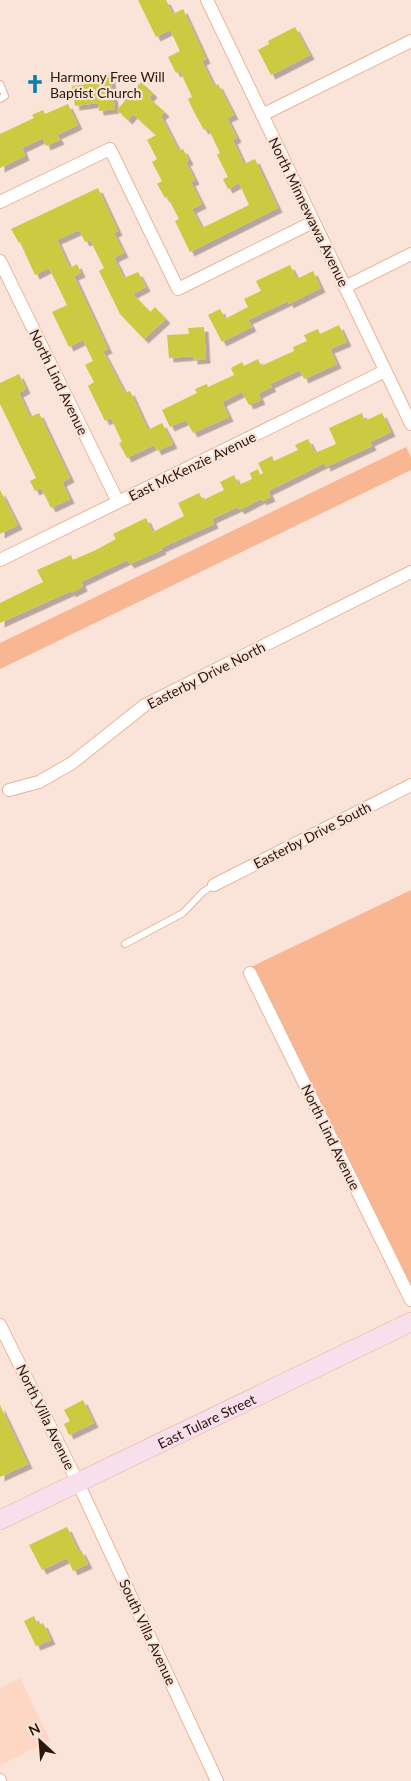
<svg xmlns="http://www.w3.org/2000/svg" width="411" height="1781" font-family="Lato,sans-serif">
	<style>
		.built { fill: #fdd7c3 }
		.green { fill: #f8b693 }
		.building { fill: #ccca40; filter: url(#shadow) }
		.lines { fill: none; stroke-linecap: round; stroke-linejoin: round }
		.lane-casing { stroke: #eab498; stroke-width: 8 }
		.street-casing { stroke: #eab498; stroke-width: 14 }
		.secondary-casing { stroke: #eab498; stroke-width: 20 }
		.lane { stroke: #fff; stroke-width: 6 }
		.street { stroke: #fff; stroke-width: 12 }
		.secondary { stroke: #f7dfeb; stroke-width: 19 }
		.labels { text-anchor: middle; dominant-baseline: central; stroke-width: 4.5; stroke-linejoin: round; paint-order: stroke }
		.poi-label { font-size: 14px; fill: #2a170c; stroke: #fae3d8; text-anchor: start }
		.street-label { font-size: 14px; fill: #2a170c; stroke: #fae3d8 }
	</style>
	<defs>
		<filter id="shadow"><feDropShadow dx="4.5" dy="4.5" stdDeviation="0" flood-color="#0004"/></filter>
	</defs>
	<rect width="100%" height="100%" fill="#fae3d8"/>
	<path class="built" d="M20,1678L50,1741L0,1765V1688Z"/>
	<g class="green">
		<path d="M406,447L411,457V470L0,669V643Z"/>
		<path d="M411,890V1296L251,967Z"/>
	</g>
	<g class="building">
		<path d="M138,0H166L173,14L183,9L206,59L202,61L214,86L218,84L234,115L227,118L237,138L233,140L244,164L255,159L278,208L190,252L175,221L179,219L167,196L165,198L157,184L162,181L152,162L157,159L147,140L156,135L133,114L128,120L117,110L141,82L153,93L149,98L165,112L161,116L179,151L183,149L189,160L186,162L195,180L191,182L202,204L192,209L202,228L249,205L239,183L228,189L223,179L228,177L217,155L220,153L208,128L204,130L194,112L188,99L192,97L180,71L176,73L168,57L180,51L170,30L156,37Z"/>
		<path d="M295,27L310,55L271,75L258,50L269,44L268,41Z"/>
		<path d="M110,73L115,109L99,111L98,103L75,106L72,86L94,83L93,76Z"/>
		<path d="M68,104L78,125L57,135L60,140L46,146L43,138L22,148L25,156L0,168V134L34,118L32,115L43,110L45,114Z"/>
		<path d="M98,188L118,231L114,233L124,253L114,258L124,278L138,272L146,287L133,294L150,312L155,307L166,319L144,339L120,314L99,271L104,268L90,240L85,242L79,230L57,240L70,268L77,264L81,273L74,276L108,349L103,351L125,393L130,391L148,430L162,423L173,444L157,451L154,445L127,458L119,443L122,442L111,418L105,421L88,386L94,382L85,365L93,361L83,340L69,347L52,312L67,305L49,268L35,275L20,242L19,243L11,229Z"/>
		<path d="M290,265L297,279L313,271L321,288L289,304L288,301L248,320L252,327L222,342L208,315L220,309L225,319L248,307L244,299L261,291L256,281Z"/>
		<path d="M339,325L347,342L330,349L337,364L304,379L300,370L270,384L272,387L258,394L261,400L249,405L242,392L222,402L229,417L193,433L186,420L170,427L162,410L197,393L195,389L207,384L208,387L234,375L231,368L242,362L244,366L258,359L261,366L294,351L293,347L307,341L304,335L318,329L320,334Z"/>
		<path d="M204,327L206,359L193,360V356L169,358L167,335L189,334L188,328Z"/>
		<path d="M19,374L26,389L19,393L30,417L39,413L70,478L62,482L70,499L51,508L41,488L35,491L30,481L36,478L0,404V383Z"/>
		<path d="M362,413L365,421L382,413L391,432L370,442L372,446L326,467L325,463L268,491L271,497L262,501L261,499L240,510L238,507L212,519L214,524L161,548L162,550L130,564L127,560L81,582L83,587L71,593V591L0,623V603L43,582L37,570L71,555L73,560L96,550L116,539L113,534L146,518L153,532L184,516L178,503L199,493L203,500L224,490L220,482L234,475L239,485L252,479L250,473L258,469L260,475L263,473L258,463L272,456L274,461L298,450L295,445L308,439L315,453L336,444L329,428Z"/>
		<path d="M0,490L18,525L0,534Z"/>
		<path d="M83,1400L94,1423L69,1435L64,1424L70,1421L64,1410Z"/>
		<path d="M0,1405L28,1464L0,1477Z"/>
		<path d="M67,1527L79,1552L81,1550L88,1564L73,1571L67,1558L42,1570L29,1545Z"/>
		<path d="M34,1616L38,1625L43,1623L51,1640L36,1646L24,1621Z"/>
	</g>
	<g class="lines">
		<g class="lane-casing">
			<g id="lane">
				<path d="M0,84L5,96L0,99"/>
				<path d="M125,944L183,913L203,892L214,885"/>
			</g>
		</g>
		<g class="street-casing">
			<g id="street">
				<path d="M207,0L411,424"/>
				<path d="M262,115L411,41"/>
				<path d="M0,202L110,149L178,289L313,222"/>
				<path d="M0,261L118,502"/>
				<path d="M345,287L411,254"/>
				<path d="M0,560L385,371"/>
				<path d="M9,790L39,782L72,763L145,705L411,572"/>
				<path d="M214,885L411,785"/>
				<path d="M250,973L411,1300"/>
				<path d="M0,1325L78,1483L217,1781"/>
				<path d="M0,1780V1781"/>
			</g>
		</g>
		<g class="secondary-casing">
			<g id="secondary">
				<path id="s1" d="M0,1520L411,1322"/>
			</g>
		</g>
		<use href="#lane" class="lane"/>
		<use href="#street" class="street"/>
		<use href="#secondary" class="secondary"/>
	</g>
	<defs>
		<g id="church-bare" transform="scale(1.5)"><path d="M-1.2-6h2.4v3.5h3.3v2.4h-3.3V6h-2.4V-.1h-3.3v-2.4h3.3Z" fill="#0980a7" stroke="#fae3d8" stroke-width="2.5" paint-order="stroke"/></g>
	</defs>
	<g fill-rule="evenodd">
		<use href="#church-bare" x="35" y="84"/>
	</g>
	<g class="labels">
		<g class="poi-label">
			<text x="50" y="76">Harmony Free Will<tspan x="50" dy="16">Baptist Church</tspan></text>
		</g>
		<g class="street-label">
			<text transform="translate(309 212) rotate(64)">North Minnewawa Avenue</text>
			<text transform="translate(59 382) rotate(64)">North Lind Avenue</text>
			<text transform="translate(192 466) rotate(-26)">East McKenzie Avenue</text>
			<text transform="translate(206 675) rotate(-27)">Easterby Drive North</text>
			<text transform="translate(312 835) rotate(-27)">Easterby Drive South</text>
			<text transform="translate(331 1137) rotate(64)">North Lind Avenue</text>
			<text transform="translate(46 1417) rotate(64)">North Villa Avenue</text>
			<text stroke="none"><textPath href="#s1" startOffset="229">East Tulare Street</textPath></text>
			<text transform="translate(148 1632) rotate(65)">South Villa Avenue</text>
		</g>
	</g>
	<g transform="translate(40 1741) rotate(334)" stroke="#fae3d8" stroke-width="4" paint-order="stroke">
	<path d="M0-4L9 19L0 12L-9 19Z" fill="#2a170c"/>
	<text y="-8" font-size="14" font-weight="bold" text-anchor="middle" fill="#2a170c">N</text>
	</g>
</svg>
